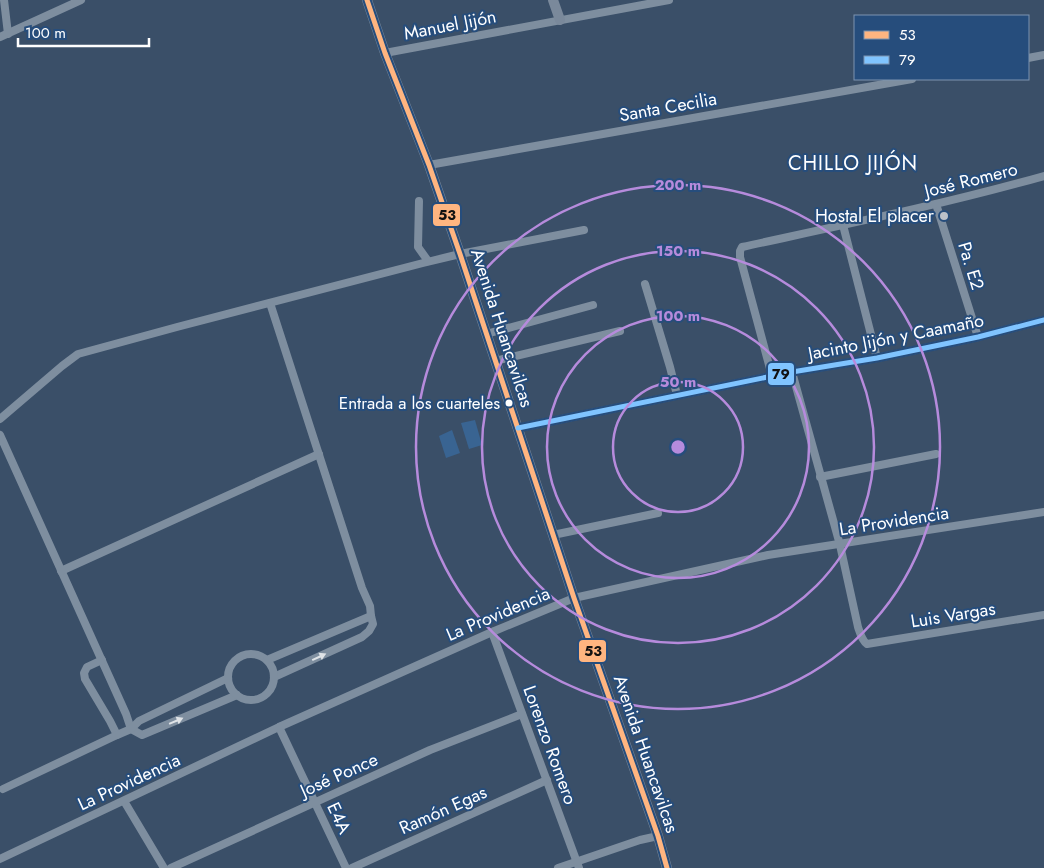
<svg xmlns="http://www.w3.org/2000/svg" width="1044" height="868" font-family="Jost,sans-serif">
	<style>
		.green { fill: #396492 }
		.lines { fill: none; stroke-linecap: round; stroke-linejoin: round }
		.street { stroke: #7e8e9f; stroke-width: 8 }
		.secondary { stroke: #7a899b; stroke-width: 10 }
		.bus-1-casing { stroke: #264d7c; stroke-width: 9 }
		.bus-2-casing { stroke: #264d7c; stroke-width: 9 }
		.bus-1 { stroke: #ffb580; stroke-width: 5 }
		.bus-2 { stroke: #80c4ff; stroke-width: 5 }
		.oneway { fill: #dfe3e7 }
		.ring { fill: none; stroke: #b68bdc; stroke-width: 2.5 }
		.poi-dot { fill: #bac1ca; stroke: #264d7c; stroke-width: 2 }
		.bus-dot { fill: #fff; stroke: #264d7c; stroke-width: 2 }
		.labels { text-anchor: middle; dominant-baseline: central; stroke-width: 4; stroke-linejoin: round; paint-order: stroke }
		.bus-label { font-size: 17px; fill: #fff; stroke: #264d7c; text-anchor: end }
		.street-label { font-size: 18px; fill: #fff; stroke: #264d7c }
		.poi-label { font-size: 18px; fill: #fff; stroke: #264d7c; text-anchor: end }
		.quarter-label { font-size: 20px; letter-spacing: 1px; fill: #fff; stroke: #264d7c }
		.centre { fill: #b68bdc; stroke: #264d7c; stroke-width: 2.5 }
		.ring-label { font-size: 15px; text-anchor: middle; font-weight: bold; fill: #b68bdc; stroke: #264d7c; stroke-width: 4; stroke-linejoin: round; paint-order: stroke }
		.line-badge { stroke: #264d7c; stroke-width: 2 }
		.pale-badge-label { font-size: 14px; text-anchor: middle; font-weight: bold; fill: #111 }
	</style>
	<rect width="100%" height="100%" fill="#3a4f68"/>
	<g class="green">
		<path d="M475,420L482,445L469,449L461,423Z"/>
		<path d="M452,430L460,453L446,458L439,436Z"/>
	</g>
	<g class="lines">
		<g class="street">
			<path d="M4,0L8,34"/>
			<path d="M0,37L81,0"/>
			<path d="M385,53L669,0"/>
			<path d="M1028,58L1044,55"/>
			<path d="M429,165L912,79"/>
			<path d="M419,201L418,247L428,261"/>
			<path d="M936,204L978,337"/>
			<path d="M843,225L877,358"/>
			<path d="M645,284L670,367L677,395"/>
			<path d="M270,303L362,588L370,606L371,616L373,624L369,631L362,637L274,677"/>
			<path d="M486,334L593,305"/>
			<path d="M495,361L620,331"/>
			<path d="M792,372L840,545L858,627C860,633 862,641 867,644L1044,615"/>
			<path d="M772,376L740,257V251L742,247C843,225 945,204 1044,176"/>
			<path d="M0,419L62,366L78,354L177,327L423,263L460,254L584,230"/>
			<path d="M518,428L792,372L877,358L978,337L1044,320"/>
			<path d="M0,435L126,714L131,729L142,735L237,695"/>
			<path d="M820,477L936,454"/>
			<path d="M553,535L658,513"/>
			<path d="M61,571L319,454"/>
			<path d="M492,632L579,868"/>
			<circle cx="251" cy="677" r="23"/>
			<path d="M102,660L87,667L84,673L85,679L110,721L117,735"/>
			<path d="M267,660L371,616"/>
			<path d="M279,727L346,868"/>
			<path d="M3,789L117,735L131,729L139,721L228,678"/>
			<path d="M124,801L164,868"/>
			<path d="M0,859L279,727L492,632L574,598L768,555L1044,512"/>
			<path d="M171,868L430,750L522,714"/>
			<path d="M352,868L547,780"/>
			<path d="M558,868L640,840L658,836"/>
		</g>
		<g class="secondary">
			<path d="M367,0L385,53L429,165L460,254L574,598L658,836L667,868"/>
			<path d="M553,0L560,20"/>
		</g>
		<g class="bus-1-casing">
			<path id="bus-1" d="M367,0L385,53L429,165L460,254L574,598L658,836L667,868"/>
		</g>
		<g class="bus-2-casing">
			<path id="bus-2" d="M518,428L792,372L877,358L978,337L1044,320"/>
		</g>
		<use href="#bus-1" class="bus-1"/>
		<use href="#bus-2" class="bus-2"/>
	</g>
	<defs><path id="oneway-solid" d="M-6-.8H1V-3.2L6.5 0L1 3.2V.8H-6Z" transform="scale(1.25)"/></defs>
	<g class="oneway">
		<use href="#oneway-solid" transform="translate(319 657) rotate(-25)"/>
		<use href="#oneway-solid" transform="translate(176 721) rotate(-23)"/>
	</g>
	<g class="ring">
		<circle cx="678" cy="447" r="65"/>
		<circle cx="678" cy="447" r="131"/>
		<circle cx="678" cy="447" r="196"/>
		<circle cx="678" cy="447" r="262"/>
	</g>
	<circle class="poi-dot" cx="944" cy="216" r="5"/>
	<circle class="bus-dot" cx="509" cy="403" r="4.5"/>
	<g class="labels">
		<g class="bus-label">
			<text x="500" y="403">Entrada a los cuarteles</text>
		</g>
		<g class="street-label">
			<text transform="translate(450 25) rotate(-11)">Manuel Jijón</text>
			<text transform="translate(668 107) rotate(-10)">Santa Cecilia</text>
			<text transform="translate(971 180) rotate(-14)">José Romero</text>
			<text transform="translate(971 266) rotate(73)">Pa. E2</text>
			<text transform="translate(502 328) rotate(72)">Avenida Huancavilcas</text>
			<text transform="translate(896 337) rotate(-11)">Jacinto Jijón y Caamaño</text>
			<text transform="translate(894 521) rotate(-9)">La Providencia</text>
			<text transform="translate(498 614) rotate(-23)">La Providencia</text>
			<text transform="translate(953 615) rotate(-9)">Luis Vargas</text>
			<text transform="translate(550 745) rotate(70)">Lorenzo Romero</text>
			<text transform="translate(646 754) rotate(71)">Avenida Huancavilcas</text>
			<text transform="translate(339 775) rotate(-24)">José Ponce</text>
			<text transform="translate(129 782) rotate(-25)">La Providencia</text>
			<text transform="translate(443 810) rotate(-24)">Ramón Egas</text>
			<text transform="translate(339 818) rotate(65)">E4A</text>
		</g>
		<g class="poi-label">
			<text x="934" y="216">Hostal El placer</text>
		</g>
		<g class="quarter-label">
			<text x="853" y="163">CHILLO JIJÓN</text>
		</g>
	</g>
	<circle cx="678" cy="447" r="8" class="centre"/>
	<g class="ring-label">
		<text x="678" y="190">200 m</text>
		<text x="678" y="256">150 m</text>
		<text x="678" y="321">100 m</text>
		<text x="678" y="387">50 m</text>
	</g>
	<g class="line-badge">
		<rect x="432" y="203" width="29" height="24" rx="5" fill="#ffb580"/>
		<rect x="767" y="362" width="28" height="24" rx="5" fill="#80c4ff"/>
		<rect x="578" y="639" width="29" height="24" rx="5" fill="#ffb580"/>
	</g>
	<g class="pale-badge-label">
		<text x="447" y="220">53</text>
		<text x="781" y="379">79</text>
		<text x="593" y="656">53</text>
	</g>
	<rect x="854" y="15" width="175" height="65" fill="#264d7c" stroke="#7d94b0"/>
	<rect x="864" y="31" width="25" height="8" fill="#ffb580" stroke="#7d94b0"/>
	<text x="899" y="40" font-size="15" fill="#ffffff">53</text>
	<rect x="864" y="56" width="25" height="8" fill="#80c4ff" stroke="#7d94b0"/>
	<text x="899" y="65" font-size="15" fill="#ffffff">79</text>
	<path d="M18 38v8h131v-8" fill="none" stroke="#ffffff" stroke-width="2.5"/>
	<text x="25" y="38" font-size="15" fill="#ffffff" stroke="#264d7c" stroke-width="4" paint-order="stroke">100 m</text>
</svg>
